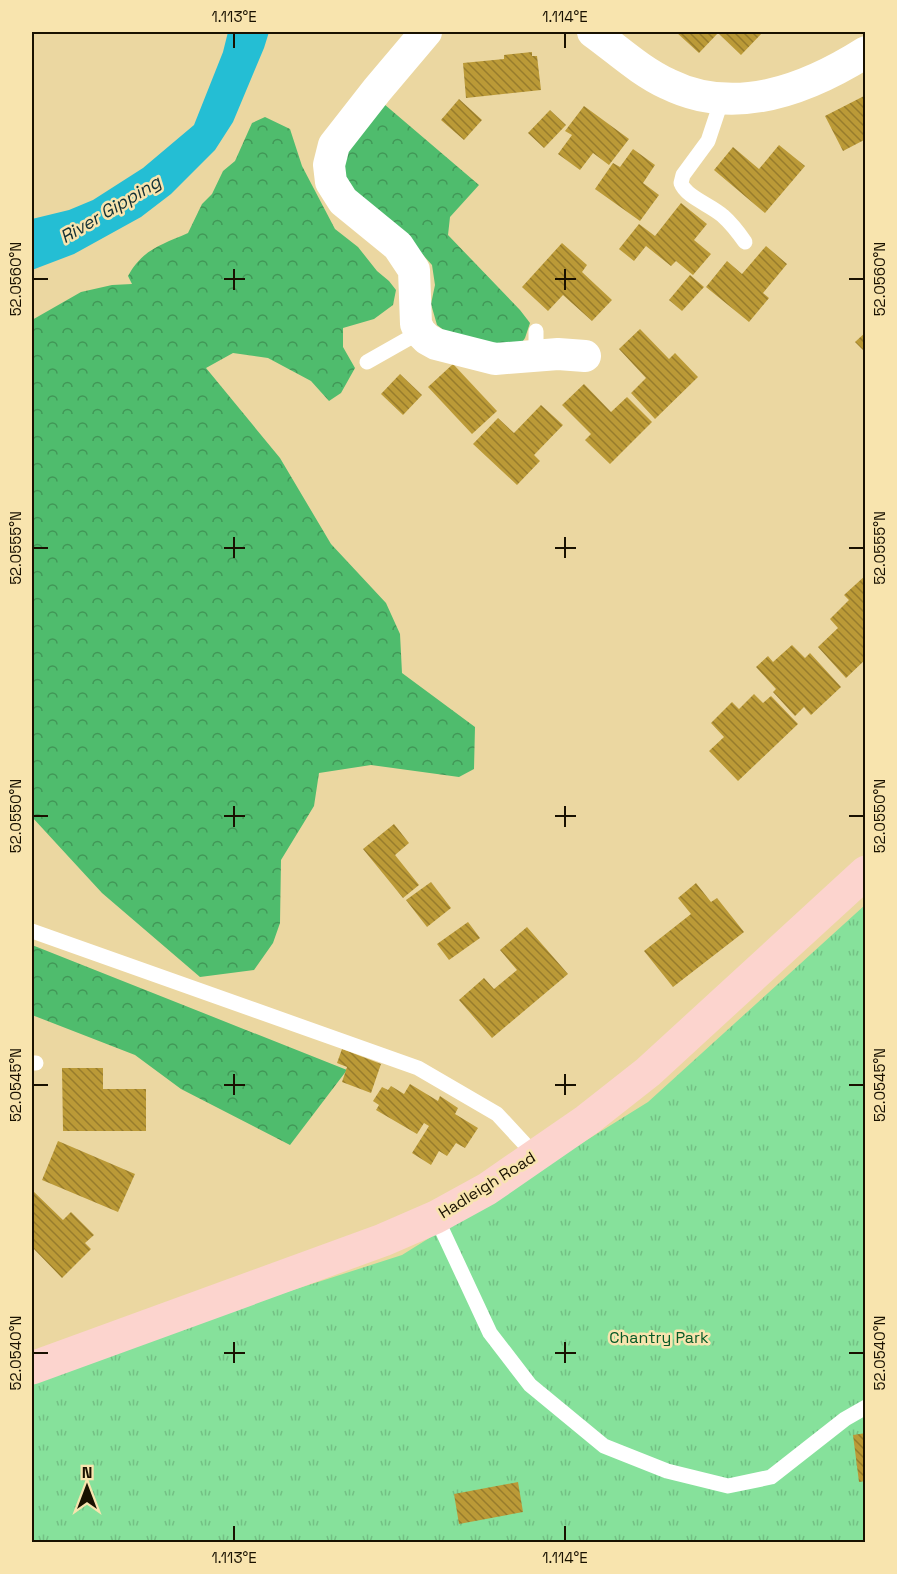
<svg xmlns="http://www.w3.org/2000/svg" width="897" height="1574" font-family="'Space Grotesk',sans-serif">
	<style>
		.forest { fill: url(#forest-crowns) }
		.park { fill: url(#park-tufts) }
		.water { fill: #24bed4 }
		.building { fill: url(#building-back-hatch) }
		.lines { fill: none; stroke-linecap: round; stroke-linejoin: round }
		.lane { stroke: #fff; stroke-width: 15 }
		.street { stroke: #fff; stroke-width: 32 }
		.secondary { stroke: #fcd4ce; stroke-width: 33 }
		.ticks { fill: none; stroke: #191100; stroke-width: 2 }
		.labels { text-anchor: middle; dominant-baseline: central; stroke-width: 5; stroke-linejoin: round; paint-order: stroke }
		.street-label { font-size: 16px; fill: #191100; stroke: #f8e4ae }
		.park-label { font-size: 16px; fill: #075a27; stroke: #f8e4ae }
		.water-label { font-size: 18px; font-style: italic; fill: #133035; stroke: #f8e4ae }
		.neatline { fill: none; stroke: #191100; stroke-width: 2 }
		.ticks-label { font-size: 15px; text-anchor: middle; fill: #191100 }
	</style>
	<defs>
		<pattern id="forest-crowns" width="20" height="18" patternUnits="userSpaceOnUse" patternTransform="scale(1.5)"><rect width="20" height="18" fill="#4fbc6d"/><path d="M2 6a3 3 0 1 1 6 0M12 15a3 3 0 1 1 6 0" fill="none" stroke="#419757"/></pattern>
		<pattern id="park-tufts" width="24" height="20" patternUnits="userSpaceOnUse" patternTransform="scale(1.5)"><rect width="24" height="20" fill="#86e19b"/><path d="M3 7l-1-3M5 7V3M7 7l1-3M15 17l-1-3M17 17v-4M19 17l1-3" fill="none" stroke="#73c084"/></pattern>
		<pattern id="building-back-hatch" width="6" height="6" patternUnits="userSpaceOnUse" patternTransform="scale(1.5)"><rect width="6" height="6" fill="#bb9a37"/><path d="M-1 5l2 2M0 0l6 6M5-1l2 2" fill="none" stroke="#977c2c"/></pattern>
	</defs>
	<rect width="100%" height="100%" fill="#ebd7a1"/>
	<g class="forest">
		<path d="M384,104L479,185L450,217L448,235L520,310L530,323L525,338L518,348L454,338L437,325L431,304L435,285L432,265L405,235L344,184L345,148Z"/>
		<path d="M265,117L290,129L302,166L335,229L358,247L377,271L389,281L396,290L393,305L374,319L343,328V347L355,368L341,393L329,401L311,381L268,358L233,353L206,368L280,458L331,544L386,603L400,634L402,673L475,727L474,769L459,777L371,765L319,773L314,806L281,860L280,923L273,943L254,970L200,977L102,893L32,817V320L81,292L112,285L132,284L128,276C143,249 161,245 188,233L202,204L212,194L223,171L235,161L252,123Z"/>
		<path d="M32,945L347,1070L290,1145L181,1089L135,1055L32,1015Z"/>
	</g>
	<path class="park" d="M865,905V1542H32V1374L402,1255L648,1102Z"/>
	<path class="water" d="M228,32H269L264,48L233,122L215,150L171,194L141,217L74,254L32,270V219L69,210L93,200L143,168L194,125L223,52Z"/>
	<g class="building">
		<path d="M676,32H763L741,55L718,33L699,53Z"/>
		<path d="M532,52V56H537L541,90L466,98L463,63L504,59V55Z"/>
		<path d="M866,95V139L843,151L825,116Z"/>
		<path d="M459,99L482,120L464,140L441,120Z"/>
		<path d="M584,106L629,139L609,165L593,153L580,170L558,154L572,135L565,131Z"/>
		<path d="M550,110L566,125L544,148L528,133Z"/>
		<path d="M779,145L805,166L765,213L714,170L733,147L759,169Z"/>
		<path d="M633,149L655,165L643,183L659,195L640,221L595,189L613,163L620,167Z"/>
		<path d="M681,203L707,224L694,240L711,254L693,275L676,261L671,266L646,246L634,261L619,249L639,224L655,236Z"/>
		<path d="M562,243L587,265L582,272L612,300L592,321L563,295L548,311L522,287Z"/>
		<path d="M766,246L787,264L763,293L769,298L749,322L706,287L727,261L742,274Z"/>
		<path d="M690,275L704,287L682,311L669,300Z"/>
		<path d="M640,329L669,359L675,353L698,377L655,419L631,393L646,378L619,349Z"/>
		<path d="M866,332V353L855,342Z"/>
		<path d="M453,364L497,411L472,434L428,387Z"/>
		<path d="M400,374L422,395L403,415L381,394Z"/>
		<path d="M584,384L611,412L627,397L652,422L610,464L585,440L591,434L562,405Z"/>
		<path d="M541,405L563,425L534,455L540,461L517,485L473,444L498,418L514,433Z"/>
		<path d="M866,575V659L846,678L818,647L838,628L830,619L849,600L844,595Z"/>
		<path d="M792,645L805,658L810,653L841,687L811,715L804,707L795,716L773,692L776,689L756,667L768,656L773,662Z"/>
		<path d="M754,694L763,703L771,696L798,724L738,781L709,751L724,737L711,723L732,702L739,709Z"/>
		<path d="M394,824L409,843L395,855L419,885L403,898L363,849Z"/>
		<path d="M431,882L451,908L427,927L406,900Z"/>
		<path d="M696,883L711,902L717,898L744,932L673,987L644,951L691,914L678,898Z"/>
		<path d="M468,922L480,938L449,960L437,944Z"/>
		<path d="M527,927L568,974L492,1038L459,1000L484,978L494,989L517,970L500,950Z"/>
		<path d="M342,1049L381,1064L371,1093L342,1082L347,1067L337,1063Z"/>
		<path d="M62,1068H103V1089H146V1131H63Z"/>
		<path d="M410,1084L438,1101L440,1096L458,1108L455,1114L478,1128L465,1148L456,1143L447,1156L439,1151L431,1165L412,1153L429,1126L424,1123L417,1134L376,1110L379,1105L373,1101L382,1087L388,1090L391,1086L404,1094Z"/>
		<path d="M58,1141L135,1174L118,1212L42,1180Z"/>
		<path d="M33,1191L63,1220L71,1212L94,1235L85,1243L91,1249L62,1278L32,1247V1193Z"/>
		<path d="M866,1433V1481L859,1482L853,1435Z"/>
		<path d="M518,1482L523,1512L459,1524L454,1494Z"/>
	</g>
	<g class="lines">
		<g class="lane">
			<path d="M722,99L708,141L683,175L681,183C686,197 711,205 723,216C731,223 738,232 745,242"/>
			<path d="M536,331V355"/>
			<path d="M367,362L420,332"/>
			<path d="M32,931L418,1068L497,1114L535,1155"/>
			<path d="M32,1063H36"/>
			<path d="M436,1217L490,1333L530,1385L604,1446L667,1471L728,1486L771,1477L845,1419L866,1407"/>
		</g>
		<g class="street">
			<path d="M426,32L377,90L334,145L329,165L331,182L343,201L398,246L414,270L416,324L420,332L427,339L436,344L495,359L558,354L585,356"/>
			<path d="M593,32C618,50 640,71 668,84C735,117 806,90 866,52"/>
		</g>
		<path class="secondary" d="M32,1368L383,1240L436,1217L487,1189L587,1120L648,1072L866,872"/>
	</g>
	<path class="ticks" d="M234,33V48M565,33V48M234,269V290M565,269V290M33,279H48M224,279H245M555,279H576M849,279H864M234,537V558M565,537V558M33,548H48M224,548H245M555,548H576M849,548H864M234,806V827M565,806V827M33,816H48M224,816H245M555,816H576M849,816H864M234,1074V1095M565,1074V1095M33,1085H48M224,1085H245M555,1085H576M849,1085H864M234,1342V1363M565,1342V1363M33,1353H48M224,1353H245M555,1353H576M849,1353H864M234,1526V1541M565,1526V1541"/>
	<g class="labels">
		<g class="street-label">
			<text transform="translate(487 1185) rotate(-32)">Hadleigh Road</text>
		</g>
		<g class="park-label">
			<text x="659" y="1337">Chantry Park</text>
		</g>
		<g class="water-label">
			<text transform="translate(110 209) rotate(-31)">River Gipping</text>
		</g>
	</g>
	<rect width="897" height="1574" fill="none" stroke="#f8e4ae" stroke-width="66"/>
	<g transform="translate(87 1487)" stroke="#f8e4ae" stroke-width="4.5" paint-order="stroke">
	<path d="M0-4.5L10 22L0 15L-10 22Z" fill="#191100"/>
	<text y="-9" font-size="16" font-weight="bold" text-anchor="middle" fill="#191100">N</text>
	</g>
	<rect x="33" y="33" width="831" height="1508" class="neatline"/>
	<g class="ticks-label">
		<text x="234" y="22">1.113°E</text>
		<text x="565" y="22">1.114°E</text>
		<text transform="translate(16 279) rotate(-90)" y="5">52.0560°N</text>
		<text transform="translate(880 279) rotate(-90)" y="5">52.0560°N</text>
		<text transform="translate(16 548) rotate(-90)" y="5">52.0555°N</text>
		<text transform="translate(880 548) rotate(-90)" y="5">52.0555°N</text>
		<text transform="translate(16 816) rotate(-90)" y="5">52.0550°N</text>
		<text transform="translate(880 816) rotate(-90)" y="5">52.0550°N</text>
		<text transform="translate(16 1085) rotate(-90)" y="5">52.0545°N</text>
		<text transform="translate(880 1085) rotate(-90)" y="5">52.0545°N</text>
		<text transform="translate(16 1353) rotate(-90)" y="5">52.0540°N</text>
		<text transform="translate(880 1353) rotate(-90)" y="5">52.0540°N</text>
		<text x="234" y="1563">1.113°E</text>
		<text x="565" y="1563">1.114°E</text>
	</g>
</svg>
